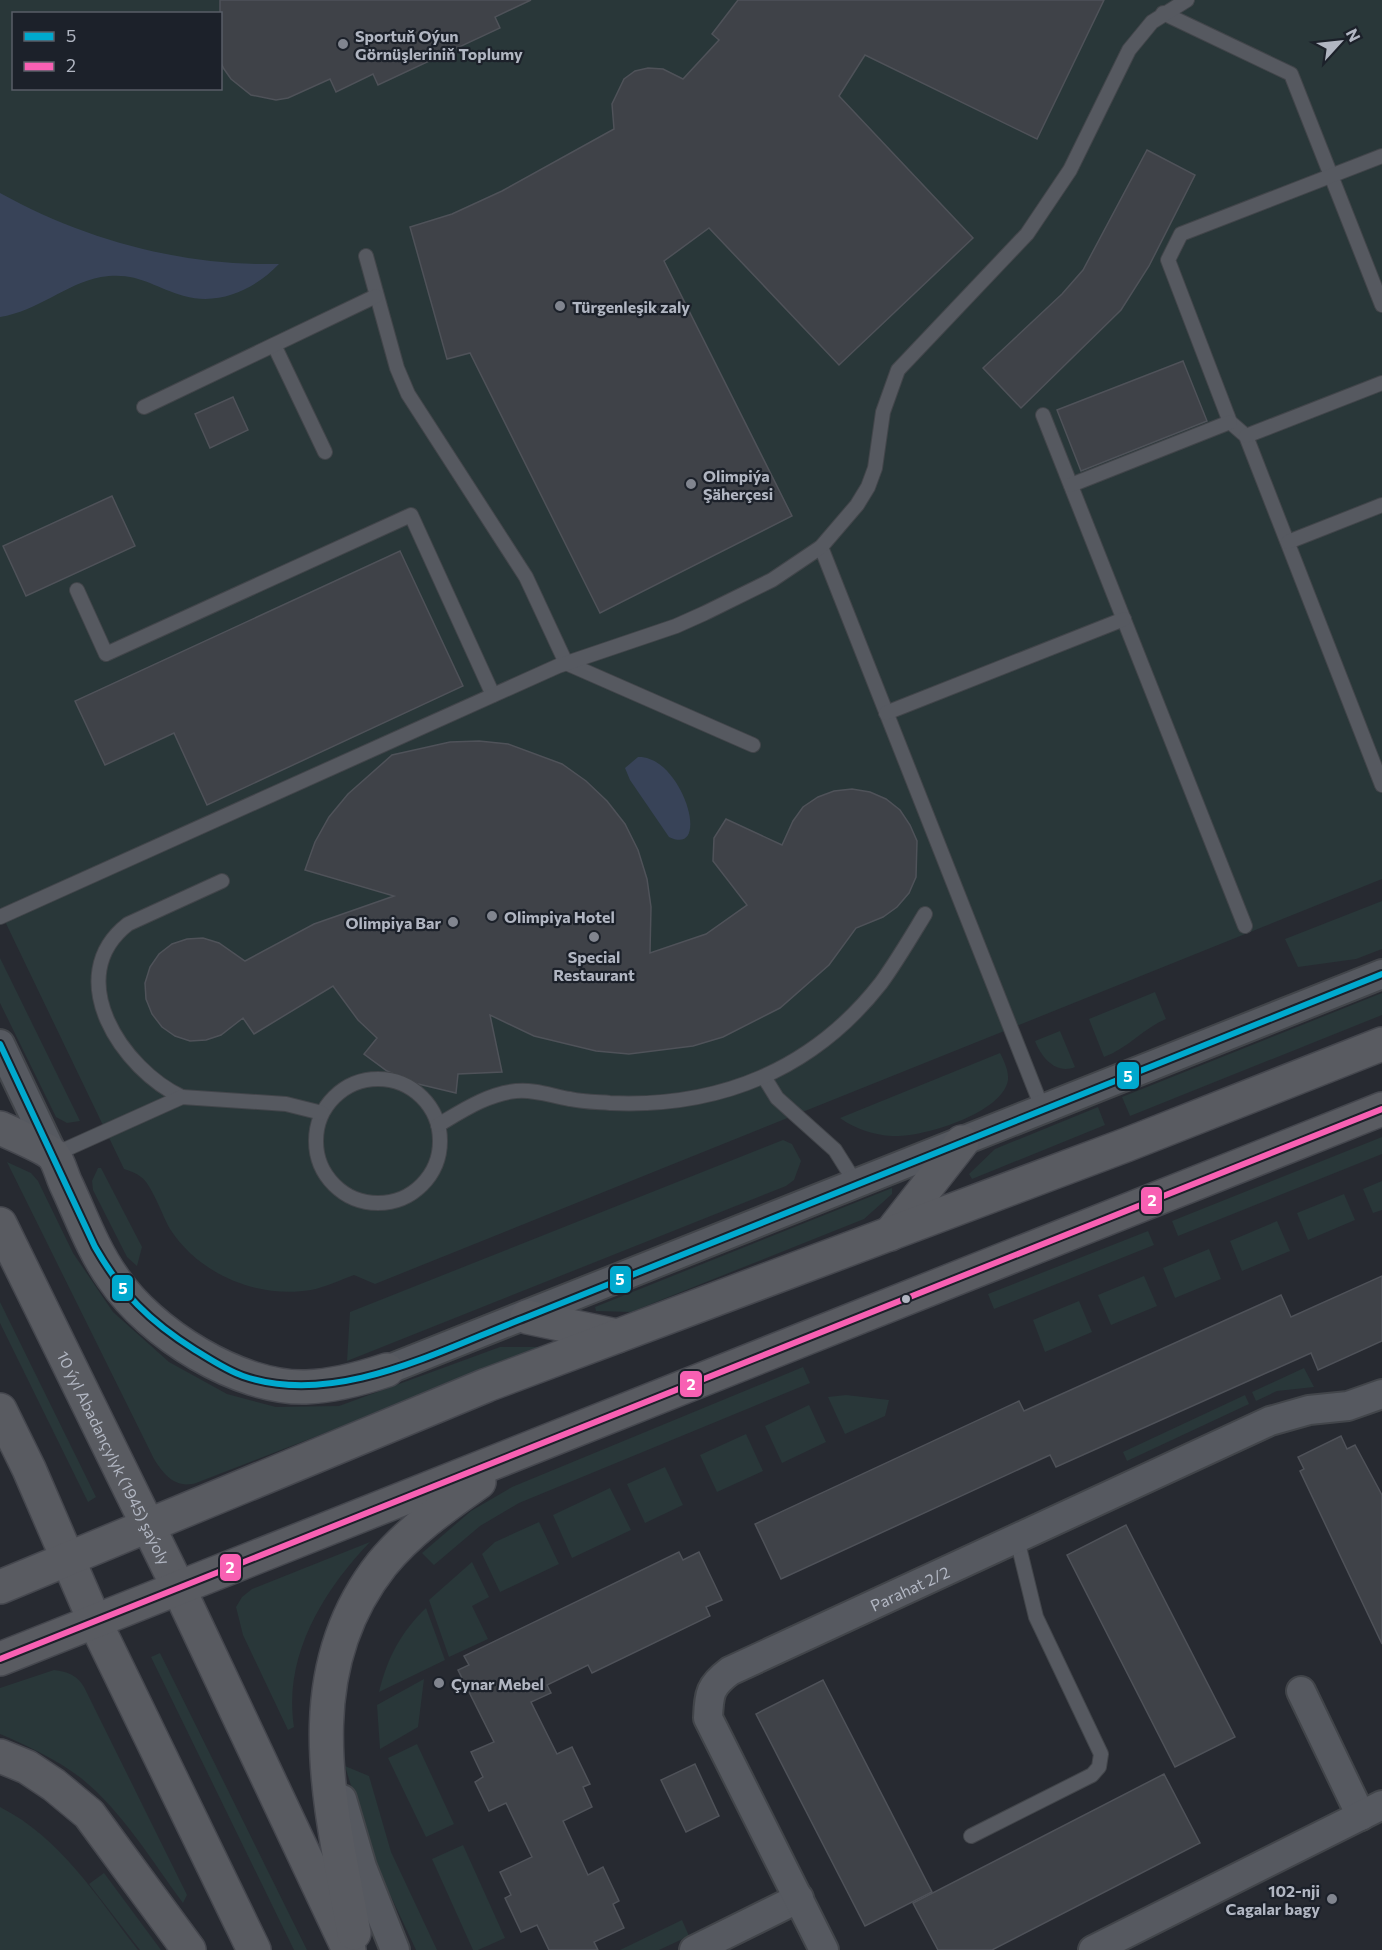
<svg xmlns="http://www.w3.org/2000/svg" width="1382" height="1950" font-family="Commissioner,sans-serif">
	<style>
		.green { fill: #293739; fill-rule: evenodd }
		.water { fill: #384358 }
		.building { fill: #3f4248; stroke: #4f5259; stroke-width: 1.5 }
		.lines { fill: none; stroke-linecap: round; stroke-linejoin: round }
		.lane-casing { stroke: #42454a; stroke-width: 16 }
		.street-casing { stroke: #42454a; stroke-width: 32 }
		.primary-casing { stroke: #45474e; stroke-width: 36 }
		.lane { stroke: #565960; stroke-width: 14 }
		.street { stroke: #565960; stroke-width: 28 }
		.primary { stroke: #595b61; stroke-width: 33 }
		.bus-1-casing { stroke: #1c212a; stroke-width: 10 }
		.bus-2-casing { stroke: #1c212a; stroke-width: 10 }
		.bus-1 { stroke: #00a9ce; stroke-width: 6 }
		.bus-2 { stroke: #f860b3; stroke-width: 6 }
		.poi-dot { fill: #81858f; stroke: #1c212a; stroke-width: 2 }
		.bus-dot { fill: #b1b6c2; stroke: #1c212a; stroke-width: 2 }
		.labels { text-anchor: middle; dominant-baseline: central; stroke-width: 4.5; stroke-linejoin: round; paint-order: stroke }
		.poi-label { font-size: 16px; font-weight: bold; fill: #b1b6c2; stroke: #1c212a; text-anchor: start }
		.street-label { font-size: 16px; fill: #b1b6c2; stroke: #1c212a }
		.line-badge { stroke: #1c212a; stroke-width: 2 }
		.badge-label { font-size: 16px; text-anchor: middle; font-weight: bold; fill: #fff }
	</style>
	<rect width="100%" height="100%" fill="#272a31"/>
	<g class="green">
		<path d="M0,0H1382V879L375,1284L354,1275C340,1280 326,1287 311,1290C257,1299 199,1274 170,1229C163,1217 151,1183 141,1177C136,1173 130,1171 124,1169L0,911ZM14,14H220V88H14Z"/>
		<path d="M1382,901V949L1356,959L1298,967L1285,939Z"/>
		<path d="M0,958L80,1121L67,1123L56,1117L0,1003Z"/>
		<path d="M1155,992L1166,1019C1144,1028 1128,1048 1104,1057L1089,1019Z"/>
		<path d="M1382,993V1015L1130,1116L1122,1097Z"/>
		<path d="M1060,1031L1075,1067C1056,1075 1041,1057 1035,1041Z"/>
		<path d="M1000,1053C1004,1061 1009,1071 1008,1080C1003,1113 922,1138 892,1136C874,1135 855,1129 840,1118Z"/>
		<path d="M1098,1107L1105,1125L972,1179L969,1174L995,1149Z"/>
		<path d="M1382,1137V1154L1178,1236L1172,1221Z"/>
		<path d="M783,1140L792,1144L801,1161L794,1180L786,1186L347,1361L350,1312Z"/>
		<path d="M7,1162L31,1173L38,1181L73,1253L113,1312L169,1362L227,1394L276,1407L339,1406L500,1347H547L196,1483C176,1489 164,1475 154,1459Z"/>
		<path d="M98,1168H101L142,1247L137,1266L127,1257L93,1190L92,1181Z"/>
		<path d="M1382,1181V1210L1373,1213L1363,1189Z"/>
		<path d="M892,1188V1194L864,1219L631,1312L596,1311L595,1307Z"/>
		<path d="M1344,1194L1355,1220L1308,1240L1297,1213Z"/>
		<path d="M1277,1221L1290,1251L1242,1271L1230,1241Z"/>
		<path d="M1148,1231L1154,1245L994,1309L988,1294Z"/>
		<path d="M1209,1249L1221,1279L1175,1298L1163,1268Z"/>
		<path d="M1144,1276L1157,1306L1111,1325L1098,1295Z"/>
		<path d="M1079,1301L1092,1332L1045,1352L1033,1320Z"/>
		<path d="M0,1302L96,1497L88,1502L0,1323Z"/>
		<path d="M803,1367L810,1383L519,1503L480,1526L434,1565L422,1553L471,1511L512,1487Z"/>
		<path d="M1304,1368L1314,1387L1277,1391L1256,1401L1252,1392Z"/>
		<path d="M846,1395L889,1400L885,1416L845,1434L828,1397Z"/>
		<path d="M1245,1395L1249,1404L1127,1461L1123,1452Z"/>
		<path d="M809,1405L826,1442L782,1463L765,1426Z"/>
		<path d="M746,1434L763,1471L717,1492L700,1455Z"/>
		<path d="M665,1467L683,1505L645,1523L627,1484Z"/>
		<path d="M610,1488L631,1530L572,1558L553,1515Z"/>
		<path d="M539,1522L559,1564L500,1592L482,1554L495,1542Z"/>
		<path d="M370,1542C323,1591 283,1656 294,1727L288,1730L243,1635L236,1607L242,1597L252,1589Z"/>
		<path d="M472,1562L489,1597L472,1606L488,1639L449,1657L429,1600Z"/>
		<path d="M426,1608L445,1660L379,1692C387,1658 401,1632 426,1608Z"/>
		<path d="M160,1653L307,1950H294L151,1657Z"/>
		<path d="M54,1670C68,1672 77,1675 84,1687L187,1895L183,1903C152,1861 122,1811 81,1778C56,1759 28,1746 0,1734V1688Z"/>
		<path d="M424,1679L418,1727L380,1749L377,1705Z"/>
		<path d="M417,1744L454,1824L426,1837L388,1758Z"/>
		<path d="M345,1766L369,1776L391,1852L437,1950H416L373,1858Z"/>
		<path d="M0,1807C61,1838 97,1897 138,1950H0Z"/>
		<path d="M463,1845L505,1938L478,1950H473L432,1859Z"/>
		<path d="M104,1873L161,1950H140L89,1884Z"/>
		<path d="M682,1920L689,1936L659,1950H620Z"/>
	</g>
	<g class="water">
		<path d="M0,193C85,240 181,266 279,264C255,289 220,306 184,296C153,287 137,271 101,277C65,284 38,311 0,317Z"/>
		<path d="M638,757C682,755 713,858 669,837L630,780L625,768Z"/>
	</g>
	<g class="building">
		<path d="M220,0H531L495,17L500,28L378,85L373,74L336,92L330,79L288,98L276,100L251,95L231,79L224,69L220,61Z"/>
		<path d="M738,0H1104L1037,139L865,55L839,96L973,238L839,365L709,228L664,261L792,516L600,613L470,353L447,359L410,227L452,214L502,191L614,129L612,104L624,79L635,71L648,68L663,69L683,79L719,40L712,34Z"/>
		<path d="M1147,150L1195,175L1149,266L1121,310L1021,408L983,368L1062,294L1083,270Z"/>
		<path d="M1183,361L1207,421L1081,471L1057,410Z"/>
		<path d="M233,397L248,430L210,448L195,414Z"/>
		<path d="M112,496L135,546L26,596L3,546Z"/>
		<path d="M400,551L463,686L207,805L174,733L105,765L75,701Z"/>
		<path d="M479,741L508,744L562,764L586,781L607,801L625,824L638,850L647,879L651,907L650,953L706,934L747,905L713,861L714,838L726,819L782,845L793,821L803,807L818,797L834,791L852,789L870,792L886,799L900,810L910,825L917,841L916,877L909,893L897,907L883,917L856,928L829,965L780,1008L723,1037L693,1046L629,1054L596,1051L534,1036L490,1015L502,1072L458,1074L456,1093L414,1083L387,1071L364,1054L377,1038L358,1020L333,986L254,1034L243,1018L221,1035L206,1040L190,1041L175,1036L162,1027L152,1014L146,999L145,983L150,967L159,954L172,944L187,939L203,938L219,943L245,961L314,924L394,896L305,870L315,842L329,817L348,794L392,755L450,742Z"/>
		<path d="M1382,1276V1341L1318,1370L1311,1353L1056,1467L1050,1455L781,1579L755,1524L1019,1401L1024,1411L1281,1295L1291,1317Z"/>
		<path d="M1341,1436L1347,1449L1355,1445L1382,1495V1644L1300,1471L1304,1469L1298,1457Z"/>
		<path d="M1126,1525L1235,1737L1175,1767L1067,1555Z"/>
		<path d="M679,1552L683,1560L699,1552L722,1600L706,1607L710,1616L592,1673L588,1665L547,1685L551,1693L531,1702L557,1754L572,1747L590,1784L583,1787L592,1807L563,1821L588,1875L603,1867L619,1901L613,1904L624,1928L594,1942L598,1950H549L537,1925L521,1932L505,1898L511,1895L500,1872L532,1857L506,1803L489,1811L475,1782L483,1777L471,1752L494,1742L458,1670L469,1665L464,1656Z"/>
		<path d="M823,1680L932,1892L865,1926L756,1714Z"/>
		<path d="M695,1764L719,1816L686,1832L661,1780Z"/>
		<path d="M1164,1774L1200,1843L992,1950H938L913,1903Z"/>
	</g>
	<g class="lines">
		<g class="lane-casing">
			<g id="lane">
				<path d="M1163,13L1291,74L1382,305"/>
				<path d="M1382,156L1181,234L1168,260L1230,422L1246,436L1382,785"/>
				<path d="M366,256L397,368L408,394L526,577L566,663L753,745"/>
				<path d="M274,345L325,452"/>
				<path d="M144,407L376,296"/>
				<path d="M1043,415L1245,926"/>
				<path d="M1246,436L1382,383"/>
				<path d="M1071,485L1230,422"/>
				<path d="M1288,542L1382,505"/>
				<path d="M821,547L1043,1110"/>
				<path d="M77,590L106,654L411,515L493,695"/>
				<path d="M886,713L1124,619"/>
				<path d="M0,917L558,666L676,626L705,613L772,580L821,547L857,505L868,487L875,468L883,412L898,370L1027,234L1070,170L1129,50L1152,22L1187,0"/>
				<path d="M764,1077L777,1098L835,1150L857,1185"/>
				<circle cx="378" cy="1141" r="62"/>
				<path d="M182,1097C123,1070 60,977 128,924L222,881"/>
				<path d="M438,1125C462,1111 487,1094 516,1091C534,1089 552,1096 570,1099C583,1102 597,1102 610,1103C719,1108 813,1070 881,983C897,961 911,937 925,914"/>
				<path d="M53,1155L182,1097L286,1104L322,1113"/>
				<path d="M971,1836L1092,1775L1099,1767L1101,1754L1036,1617L1017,1539"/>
			</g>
		</g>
		<g class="street-casing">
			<g id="street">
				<path d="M0,1044L53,1155"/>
				<path d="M387,1370L1382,974"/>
				<path d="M1301,1691L1361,1816"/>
				<path d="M342,1799L362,1867L395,1950"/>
				<path d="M694,1950L799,1898"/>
				<path id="s1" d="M824,1950L708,1718C709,1693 710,1686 730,1671L1270,1421L1309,1410L1348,1406L1382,1394"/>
				<path d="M1093,1950L1382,1805"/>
			</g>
		</g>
		<g class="primary-casing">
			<g id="primary">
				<path d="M0,1128C11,1133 46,1148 53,1155C59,1162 62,1176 66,1184C81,1216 93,1250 113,1278C150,1333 239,1389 306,1387C334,1386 360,1379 387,1370"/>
				<path id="s2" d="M0,1224L178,1587L349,1950"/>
				<path d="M890,1234L962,1142"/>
				<path d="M527,1317L617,1336"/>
				<path d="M0,1410L29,1469L95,1622L254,1950"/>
				<path d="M0,1587L487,1385L1126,1145L1382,1044"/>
				<path d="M0,1659L1382,1109"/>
				<path d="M0,1756L27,1767L54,1785L89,1814L189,1950"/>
				<path d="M354,1933C331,1807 294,1675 382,1564C409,1531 445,1506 479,1482"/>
			</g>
		</g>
		<use href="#lane" class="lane"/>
		<use href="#street" class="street"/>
		<use href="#primary" class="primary"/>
		<g class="bus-1-casing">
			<path id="bus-1" d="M0,1044L95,1247C122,1294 149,1321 195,1350C210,1359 226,1370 243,1376C336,1408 440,1350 527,1317L1382,974"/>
		</g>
		<g class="bus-2-casing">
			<path id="bus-2" d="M0,1659L1382,1109"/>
		</g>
		<use href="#bus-1" class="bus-1"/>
		<use href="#bus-2" class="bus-2"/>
	</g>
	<g class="poi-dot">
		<circle cx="343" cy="44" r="6"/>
		<circle cx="560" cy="306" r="6"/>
		<circle cx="691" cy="484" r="6"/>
		<circle cx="492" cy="916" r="6"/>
		<circle cx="453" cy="922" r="6"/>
		<circle cx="594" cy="937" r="6"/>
		<circle cx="439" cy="1683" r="6"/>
		<circle cx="1332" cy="1899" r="6"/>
	</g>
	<circle class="bus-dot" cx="906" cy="1299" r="5"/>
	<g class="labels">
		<g class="poi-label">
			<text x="355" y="35">Sportuň Oýun<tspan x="355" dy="18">Görnüşleriniň Toplumy</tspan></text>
			<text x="572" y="306">Türgenleşik zaly</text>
			<text x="703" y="475">Olimpiýa<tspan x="703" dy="18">Şäherçesi</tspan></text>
			<text x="504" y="916">Olimpiya Hotel</text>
			<text x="441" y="922" text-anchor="end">Olimpiya Bar</text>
			<text x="594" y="956" text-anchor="middle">Special<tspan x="594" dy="18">Restaurant</tspan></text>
			<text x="451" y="1683">Çynar Mebel</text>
			<text x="1320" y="1890" text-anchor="end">102-nji<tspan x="1320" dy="18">Cagalar bagy</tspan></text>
		</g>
		<g class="street-label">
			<text stroke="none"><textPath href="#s2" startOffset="260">10 ýyl Abadançylyk (1945) şaýoly</textPath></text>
			<text stroke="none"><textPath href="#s1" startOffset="512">Parahat 2/2</textPath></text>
		</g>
	</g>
	<g class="line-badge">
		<rect x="1116" y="1061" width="24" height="29" rx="6" fill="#00a9ce"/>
		<rect x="1140" y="1186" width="23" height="29" rx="6" fill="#f860b3"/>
		<rect x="609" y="1265" width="23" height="29" rx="6" fill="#00a9ce"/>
		<rect x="111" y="1274" width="23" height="28" rx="6" fill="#00a9ce"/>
		<rect x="679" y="1370" width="24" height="28" rx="6" fill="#f860b3"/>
		<rect x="219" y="1553" width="23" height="29" rx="6" fill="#f860b3"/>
	</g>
	<g class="badge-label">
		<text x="1128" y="1082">5</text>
		<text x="1152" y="1206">2</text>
		<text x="620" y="1285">5</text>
		<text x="123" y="1294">5</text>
		<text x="691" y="1390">2</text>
		<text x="230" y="1573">2</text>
	</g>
	<rect x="12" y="12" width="210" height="78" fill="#1c212a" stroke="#585d67" stroke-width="1.5"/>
	<rect x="24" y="32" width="30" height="9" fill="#00a9ce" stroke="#585d67" stroke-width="1.5"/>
	<text x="66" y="42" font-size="18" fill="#b1b6c2">5</text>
	<rect x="24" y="62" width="30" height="9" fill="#f860b3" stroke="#585d67" stroke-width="1.5"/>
	<text x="66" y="72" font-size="18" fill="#b1b6c2">2</text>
	<g transform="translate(1340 42) rotate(63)" stroke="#1c212a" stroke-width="4.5" paint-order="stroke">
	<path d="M0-4.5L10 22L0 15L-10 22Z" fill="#b1b6c2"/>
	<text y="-9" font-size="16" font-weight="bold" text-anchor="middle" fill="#b1b6c2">N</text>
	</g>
</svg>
